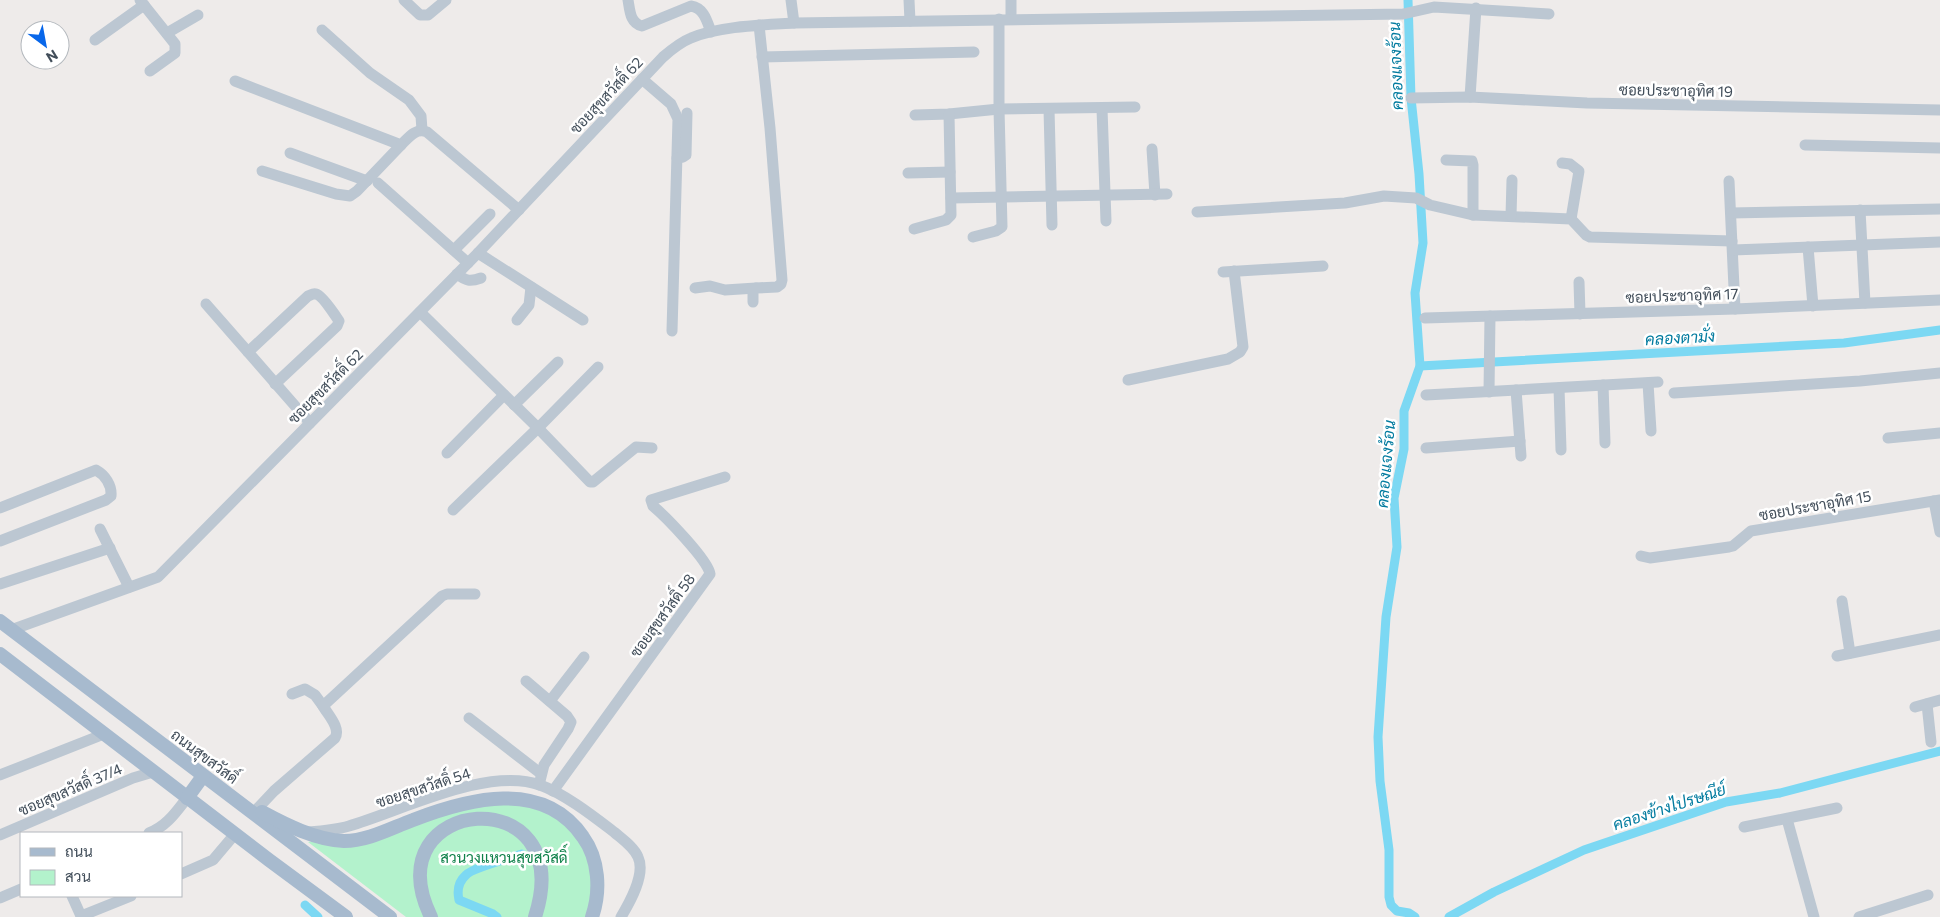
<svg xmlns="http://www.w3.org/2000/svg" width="1940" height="917" font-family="Commissioner,Sarabun,sans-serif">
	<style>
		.green { fill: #b3f2cc }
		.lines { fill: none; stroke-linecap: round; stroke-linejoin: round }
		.canal { stroke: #7cd8f3; stroke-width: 9 }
		.minor { stroke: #bcc7d2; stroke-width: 11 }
		.major { stroke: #a7bace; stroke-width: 14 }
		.labels { text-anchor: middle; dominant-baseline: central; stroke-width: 5; stroke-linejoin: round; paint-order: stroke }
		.street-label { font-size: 15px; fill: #424e5a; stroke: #fff }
		.park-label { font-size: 15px; fill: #0e8049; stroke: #fff }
		.water-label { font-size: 16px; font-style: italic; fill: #027b9f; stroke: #fff }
	</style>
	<rect width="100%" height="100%" fill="#eeebea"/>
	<path class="green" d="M501,796L552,805L580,827L599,878L589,917H406L308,842L376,833Z"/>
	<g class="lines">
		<g class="canal">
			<path d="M1408,0L1411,98L1419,174L1423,243L1415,293L1420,366L1404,411V449L1394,498L1397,547L1386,617L1378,737L1380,781L1389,850V897L1391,905L1397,911L1409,913L1415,917"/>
			<path d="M1420,366L1844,343L1940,330"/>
			<path d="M305,905L318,917"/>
			<path d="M497,917L493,914L459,900C457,891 458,882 466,875C472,868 511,858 522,854"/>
			<path d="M1449,917L1494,892L1584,850L1726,802L1780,793L1940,751"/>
		</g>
		<g class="minor">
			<path d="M140,0L175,44V53L150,71"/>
			<path d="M404,0L420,15H428L446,0"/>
			<path d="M628,0C630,11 630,23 642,26L691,6C704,8 707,21 711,32"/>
			<path d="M791,0L794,23"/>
			<path d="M909,0L910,21"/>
			<path d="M1011,0V19"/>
			<path d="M322,30L370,73L409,100L421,116L422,130"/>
			<path d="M167,33L198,15"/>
			<path d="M95,40L144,5"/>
			<path d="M762,57L974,52"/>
			<path d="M642,79L671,104L678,119L672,331"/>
			<path d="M235,81L401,145C408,138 416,127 427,132L519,210"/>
			<path d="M1470,97L1476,8"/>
			<path d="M1411,98L1470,97L1587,103L1940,110"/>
			<path d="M1049,109L1052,225"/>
			<path d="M1102,109L1106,221"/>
			<path d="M915,115L949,114L999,109L1135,107"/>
			<path d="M1805,145L1940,148"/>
			<path d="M1152,149L1155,195"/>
			<path d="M290,153L367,181"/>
			<path d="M677,158L683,157L686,155L687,113"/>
			<path d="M1446,160L1472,161L1473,165V215"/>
			<path d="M1562,163L1570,164L1579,171L1571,219"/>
			<path d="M262,171L336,194L350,196L357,191L401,145"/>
			<path d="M908,173L950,172"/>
			<path d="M1729,181L1735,309"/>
			<path d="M378,183L468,263"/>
			<path d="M951,198L1167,194"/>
			<path d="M1860,210L1865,303"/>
			<path d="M1197,212L1345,203L1384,196L1416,198L1430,205L1473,215L1571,219L1586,235L1590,237L1732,241"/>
			<path d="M1731,213L1940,209"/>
			<path d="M1511,216L1512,180"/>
			<path d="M914,229L946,220L951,215L949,114"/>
			<path d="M973,237L996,231L1002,227L999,109V19"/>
			<path d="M1808,247L1813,306"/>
			<path d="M454,250L490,214"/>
			<path d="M1733,250L1940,242"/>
			<path d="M478,253L583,320"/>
			<path d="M1223,272L1323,266"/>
			<path d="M457,274C466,281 470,282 481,278"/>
			<path d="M1579,282L1580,314"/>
			<path d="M695,288L710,286L725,290L756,288"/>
			<path d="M753,302V292L756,288L777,287L781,284L782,280L770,128L759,25"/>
			<path d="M206,304L310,423"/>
			<path d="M420,312L538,428L590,482H593L636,447L652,448"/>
			<path d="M1425,318L1735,309L1940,300"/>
			<path d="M517,320L529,305L531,287"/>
			<path d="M248,352L308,296C311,295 313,293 316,294C322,295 335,315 339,321L337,326L275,384"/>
			<path d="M1128,380L1228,359L1240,352L1243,347L1234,271"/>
			<path d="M1648,383L1651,431"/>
			<path d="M1603,385L1605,443"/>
			<path d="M1559,388L1561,450"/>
			<path d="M1516,390L1521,456"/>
			<path d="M1489,392L1490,316"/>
			<path d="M1674,393L1860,381L1940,373"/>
			<path d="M1426,395L1658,382"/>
			<path d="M514,405L558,362"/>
			<path d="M1888,438L1940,433"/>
			<path d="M1426,448L1520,441"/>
			<path d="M447,453L504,395"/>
			<path d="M1934,501L1940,532"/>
			<path d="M0,508L96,470C105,475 112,485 111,496L106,500L0,541"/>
			<path d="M453,510L538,428L598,367"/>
			<path d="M100,529L129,587"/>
			<path d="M1641,556L1650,558L1729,547L1733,546L1751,531L1940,500"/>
			<path d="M0,584L110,548"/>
			<path d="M1842,601L1850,653"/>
			<path d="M11,630L158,577L478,253L663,57C671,50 681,42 691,38C719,26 764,25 794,23L1403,14L1434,7L1549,14"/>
			<path d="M1837,656L1940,635"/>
			<path d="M526,681L567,716L571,722L568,729L544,765L539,785"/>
			<path d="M292,694L305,689L315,695L323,706"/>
			<path d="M550,701L584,657"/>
			<path d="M1927,704L1931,742"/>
			<path d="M1915,707L1940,700"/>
			<path d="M469,718L540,773"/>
			<path d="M0,775L104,734"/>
			<path d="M553,791L710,574C708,560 665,516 653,506L651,500L725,477"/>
			<path d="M257,809L274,791L335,738C341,728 328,715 323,706L442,596L447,594H475"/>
			<path d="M1787,819L1814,917"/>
			<path d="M1744,827L1837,808"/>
			<path d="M308,832C322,831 336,830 349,826C401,811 487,766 540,785C565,794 593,816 614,832C622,839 634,847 638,857C646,874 630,902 621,917"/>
			<path d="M149,833C167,826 176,812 187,798"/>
			<path d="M0,835L133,778L153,772"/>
			<path d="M181,874L213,860L235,834"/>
			<path d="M72,896L81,916L131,896"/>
			<path d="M0,898L21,889"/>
			<path d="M1859,917L1928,895"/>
		</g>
		<g class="major">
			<path d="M0,621L390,917"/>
			<path d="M0,654L269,860L346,917"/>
			<path d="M187,798L203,776"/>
			<path d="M262,812C286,825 316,840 344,841C368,841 391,828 413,820C467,799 543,778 583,837C599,859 601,891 592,917"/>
			<path d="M431,917C371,795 580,777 535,917"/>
		</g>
	</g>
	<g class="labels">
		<g class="street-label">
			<text transform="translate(1676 90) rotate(1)">ซอยประชาอุทิศ 19</text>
			<text transform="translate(606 95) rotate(-47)">ซอยสุขสวัสดิ์ 62</text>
			<text transform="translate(1682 295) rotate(-2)">ซอยประชาอุทิศ 17</text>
			<text transform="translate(325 386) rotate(-45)">ซอยสุขสวัสดิ์ 62</text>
			<text transform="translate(1815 505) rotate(-10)">ซอยประชาอุทิศ 15</text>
			<text transform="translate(662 615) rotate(-54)">ซอยสุขสวัสดิ์ 58</text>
			<text transform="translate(205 756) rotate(37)">ถนนสุขสวัสดิ์</text>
			<text transform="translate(423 787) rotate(-18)">ซอยสุขสวัสดิ์ 54</text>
			<text transform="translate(70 789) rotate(-23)">ซอยสุขสวัสดิ์ 37/4</text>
		</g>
		<g class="park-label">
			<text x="504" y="857">สวนวงแหวนสุขสวัสดิ์</text>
		</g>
		<g class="water-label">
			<text transform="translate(1395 66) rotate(-92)">คลองแจงร้อน</text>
			<text transform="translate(1680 337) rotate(-3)">คลองตามั่ง</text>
			<text transform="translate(1385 464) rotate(-85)">คลองแจงร้อน</text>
			<text transform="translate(1669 806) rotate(-18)">คลองข้างไปรษณีย์</text>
		</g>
	</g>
	<rect x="20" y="832" width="162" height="65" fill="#ffffff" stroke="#b3b8bd"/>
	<rect x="30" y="848" width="25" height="8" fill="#a7bace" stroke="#b3b8bd"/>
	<text x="65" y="857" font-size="15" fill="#424e5a">ถนน</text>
	<rect x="30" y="870" width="25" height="15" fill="#b3f2cc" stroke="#b3b8bd"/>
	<text x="65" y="882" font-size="15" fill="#424e5a">สวน</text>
	<g transform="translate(45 45) rotate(148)"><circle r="24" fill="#ffffff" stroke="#b3b8bd"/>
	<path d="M0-4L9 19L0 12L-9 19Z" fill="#0867ea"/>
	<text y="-8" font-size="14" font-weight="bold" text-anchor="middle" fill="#424e5a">N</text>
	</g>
</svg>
